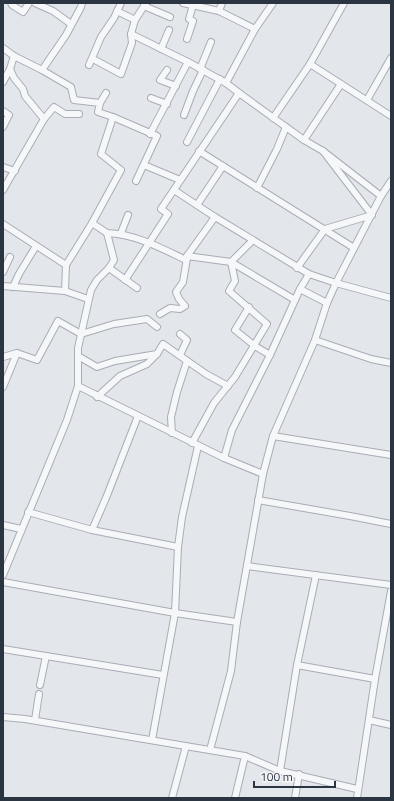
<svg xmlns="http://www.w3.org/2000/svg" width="394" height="801" font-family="'Titillium Web',sans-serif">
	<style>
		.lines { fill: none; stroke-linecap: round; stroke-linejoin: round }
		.street-casing { stroke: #a8adb5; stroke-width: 8 }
		.street { stroke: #f6f7f9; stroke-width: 6 }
	</style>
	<rect width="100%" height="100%" fill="#e3e6eb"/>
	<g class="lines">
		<g class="street-casing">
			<g id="street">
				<path d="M11,3L12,5L23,12L29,3"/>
				<path d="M35,3L53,11L71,24"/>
				<path d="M183,3L219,11L255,29"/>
				<path d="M144,6L170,17"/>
				<path d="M117,11L135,20"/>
				<path d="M219,11L222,3"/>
				<path d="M131,34L188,62"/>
				<path d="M187,39L193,21L189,19L193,5"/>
				<path d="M3,48L14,56L42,70L71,87L74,100L100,103L98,112L113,117L101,154L121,170L92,223L107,233L114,260L109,268L97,280L91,290L78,348V386L67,420L3,575"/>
				<path d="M161,49L169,30"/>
				<path d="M14,56L10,69L14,78L23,89L25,96L44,119"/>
				<path d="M93,59L121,74L132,43L131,34L135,20L146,3"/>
				<path d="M310,64L391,116"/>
				<path d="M89,65L101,37L114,18L121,3"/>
				<path d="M200,69L211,42"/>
				<path d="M42,70L66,35L81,7L82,3"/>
				<path d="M167,70L160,80L176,86"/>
				<path d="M3,82L10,69"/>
				<path d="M239,93L304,140L323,151L381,196"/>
				<path d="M151,98L167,104"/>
				<path d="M367,100L391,58"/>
				<path d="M100,103L106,93"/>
				<path d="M3,111L9,115L3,127"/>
				<path d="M184,115L193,91L203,70"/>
				<path d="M113,117L157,136L136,181"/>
				<path d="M273,118L310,64L344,3"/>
				<path d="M150,134L188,62L226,83L255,29L273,3"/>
				<path d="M304,140L341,84"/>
				<path d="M187,142L220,79"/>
				<path d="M199,151L354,248"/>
				<path d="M144,165L180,180"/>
				<path d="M3,167L15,171"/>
				<path d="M257,188L277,149L286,127"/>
				<path d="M3,190L44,119L54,107L65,114H79"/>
				<path d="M174,190L215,217L309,274L336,283L391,298"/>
				<path d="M197,205L223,166"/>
				<path d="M3,224L66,265"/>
				<path d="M107,233C135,234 161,248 186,260L187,256L231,262L295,300"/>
				<path d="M121,233L128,215"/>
				<path d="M187,256L215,217"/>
				<path d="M109,268L137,288"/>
				<path d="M297,268L325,229L372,215L323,151"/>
				<path d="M3,272L10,257"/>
				<path d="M125,280L168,214L161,209L239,93L226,83"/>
				<path d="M3,286L65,291"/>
				<path d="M13,287L19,274L36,246"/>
				<path d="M300,289L327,303"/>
				<path d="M88,299L65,291L66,265L92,223"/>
				<path d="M249,307L235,330L255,346L270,355"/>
				<path d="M160,314L170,308L180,309L185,306L179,299L176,292L183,282L187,258"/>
				<path d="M315,340L371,359L391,363"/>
				<path d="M180,355L187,340L180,334"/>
				<path d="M78,356L97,367L115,361L157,354L163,344L206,374L228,386"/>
				<path d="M3,357L17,353L37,360L58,321L81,334L114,324L147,319L157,327"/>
				<path d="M78,386L224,458L263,474"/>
				<path d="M3,387L17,353"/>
				<path d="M97,397L120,376L147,364L157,354"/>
				<path d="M172,433L171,417L177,392L187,361"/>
				<path d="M273,436L391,455"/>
				<path d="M192,443L214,403L235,377L267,324L229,291L235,281L231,262L253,240"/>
				<path d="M224,458L232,430L270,355L300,289L309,274"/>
				<path d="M258,500L350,516L391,524"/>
				<path d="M28,512L92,530L178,547"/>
				<path d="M3,525L21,529"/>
				<path d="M92,530L106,498L138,416"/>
				<path d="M247,566L391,585"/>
				<path d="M3,582L175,613L237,622L231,671L210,750"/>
				<path d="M237,622L263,474L273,436L315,340L327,303L336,283L381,196L391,181"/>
				<path d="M3,649L163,675"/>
				<path d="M297,665L375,679"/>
				<path d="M40,685L46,656"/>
				<path d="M3,717L25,719L245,756L280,771L357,789"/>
				<path d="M35,720L39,694"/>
				<path d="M369,720L391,725"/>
				<path d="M152,740L175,613L178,547L182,517L198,446"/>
				<path d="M280,771L297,665L316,575"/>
				<path d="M172,798L186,746"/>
				<path d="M235,798L245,756"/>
				<path d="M295,798L299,774"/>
				<path d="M357,798L375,679L391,591"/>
			</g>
		</g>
		<use href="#street" class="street"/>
	</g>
	<rect width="394" height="801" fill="none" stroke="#2b3542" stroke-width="8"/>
	<path d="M254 781v6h81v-6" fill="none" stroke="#2b3542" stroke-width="2"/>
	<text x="260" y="781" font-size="12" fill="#2b3542" stroke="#f3f5f8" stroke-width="3" paint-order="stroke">100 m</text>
</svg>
